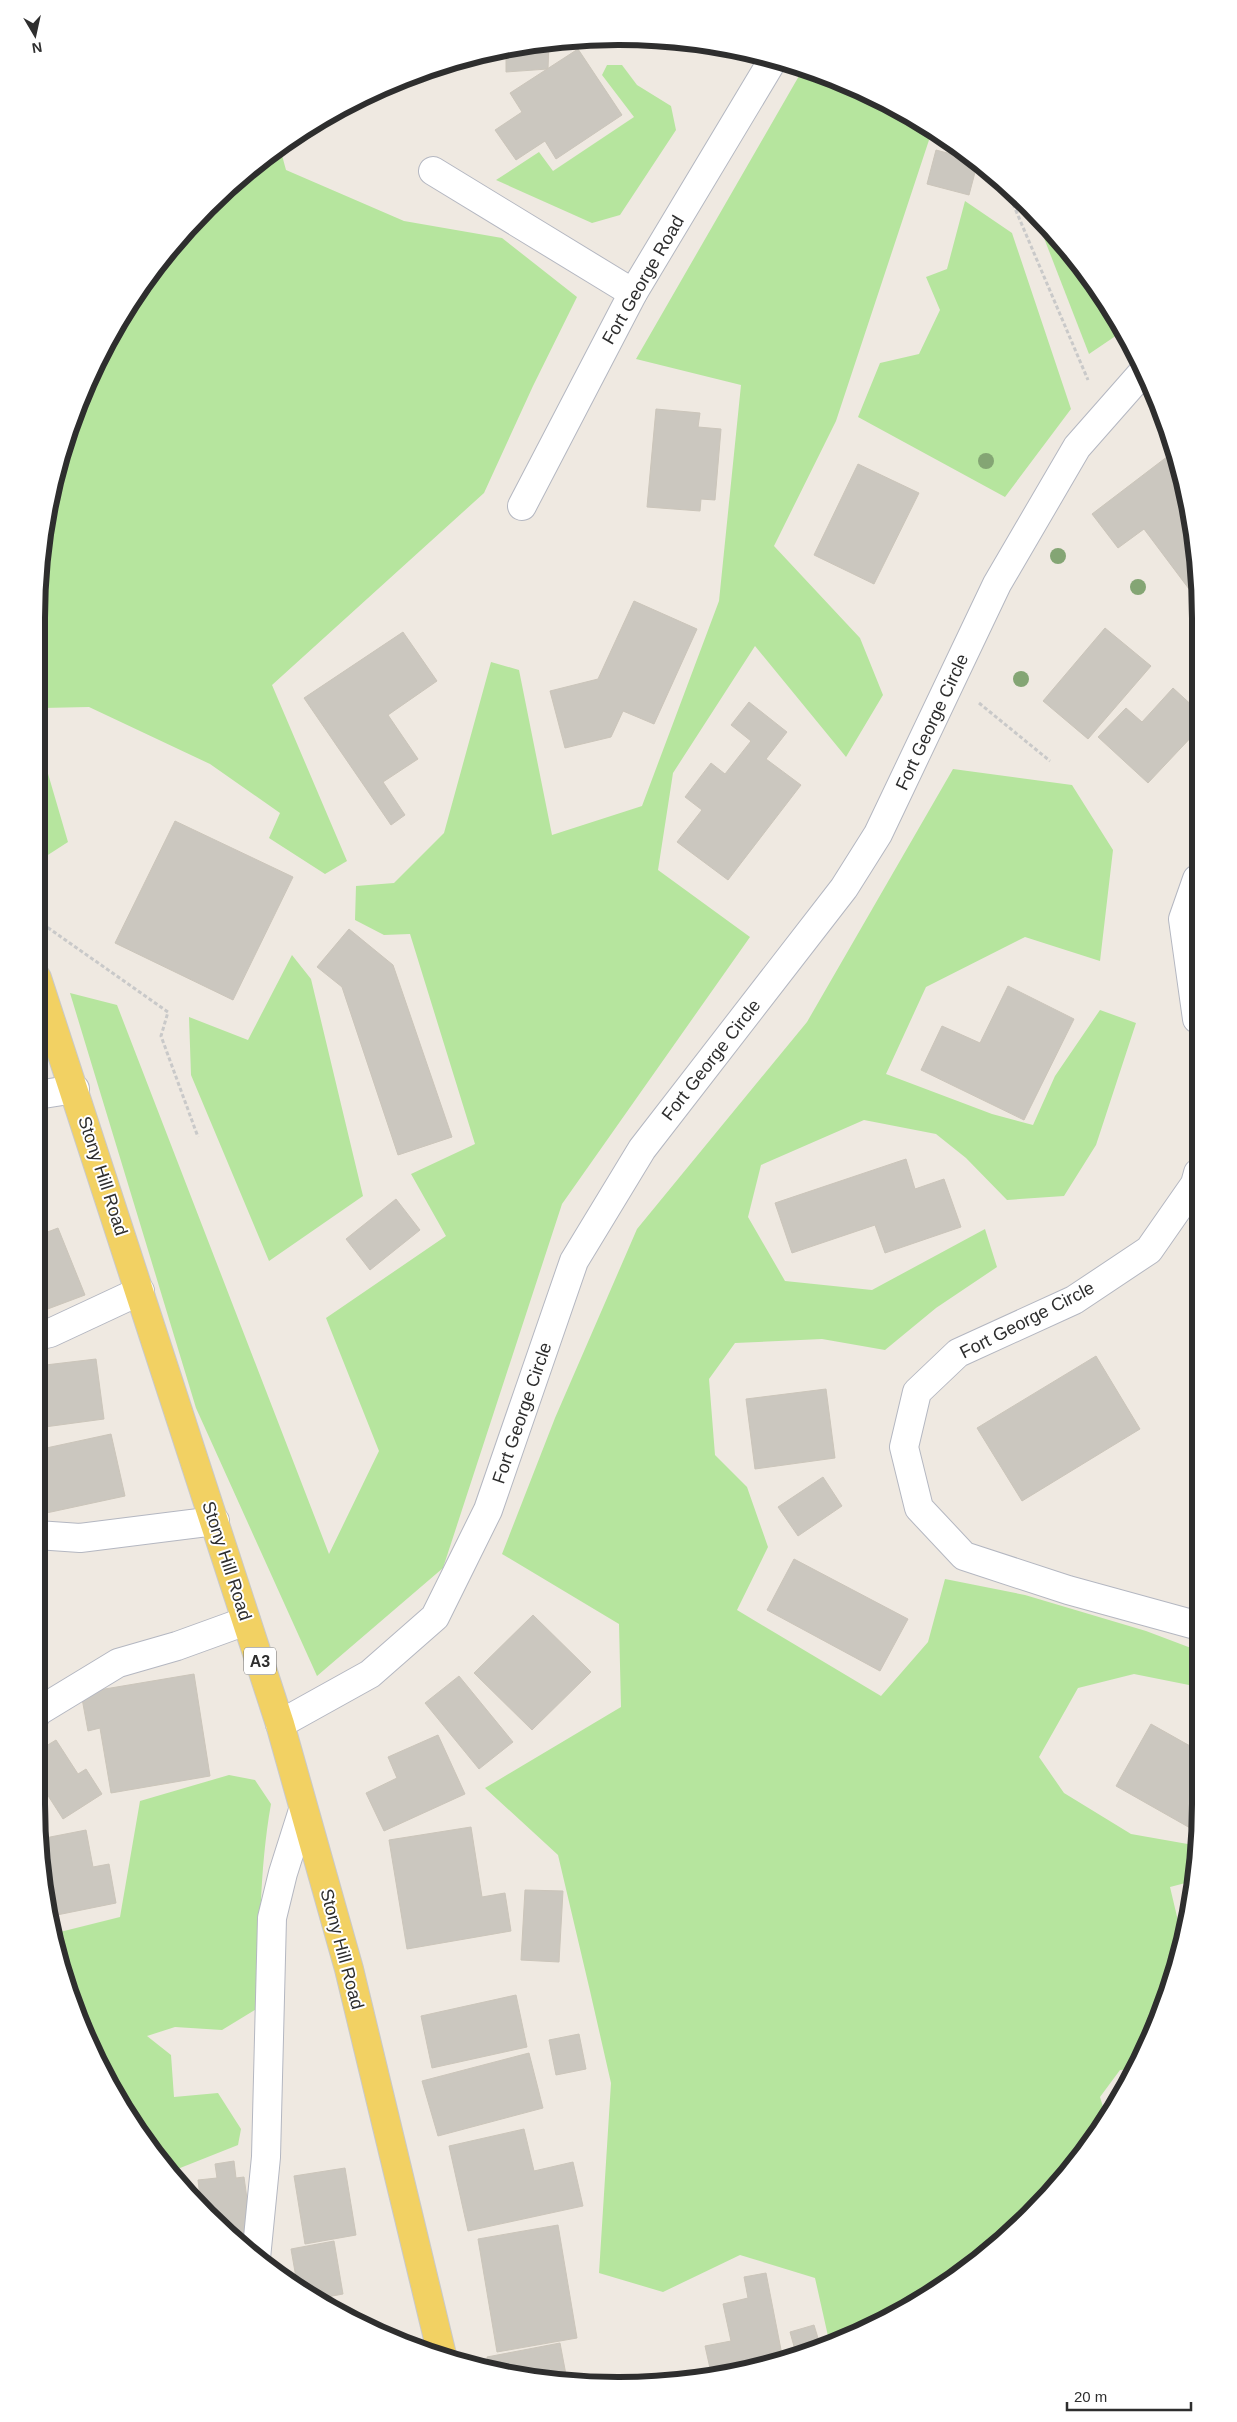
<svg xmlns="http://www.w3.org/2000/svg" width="1237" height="2422" font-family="Arial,sans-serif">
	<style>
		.green { fill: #b6e59e }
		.building { fill: #cbc7bf; stroke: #cbc5ba }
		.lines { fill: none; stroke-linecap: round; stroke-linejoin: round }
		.minor-casing { stroke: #b4b7c1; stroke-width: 30 }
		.major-casing { stroke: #c9c9c9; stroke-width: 30 }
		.path { stroke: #c9c9c9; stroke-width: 3; stroke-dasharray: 4 2.5; stroke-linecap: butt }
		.minor { stroke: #fff; stroke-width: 28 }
		.major { stroke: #f2d163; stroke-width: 28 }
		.tree { fill: #84a574 }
		.labels { text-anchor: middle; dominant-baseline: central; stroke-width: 4; stroke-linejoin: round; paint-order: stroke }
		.shield { fill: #fff; stroke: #6d6d6d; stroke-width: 1 }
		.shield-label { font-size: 16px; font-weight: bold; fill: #2e2e2e }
		.street-label { font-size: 18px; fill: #2e2e2e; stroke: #fff }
		.rim { fill: none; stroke: #2e2e2e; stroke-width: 6 }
	</style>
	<rect width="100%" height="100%" fill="#efe9e1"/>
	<g class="green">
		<path d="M607,65H622L637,85L671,106L676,130L620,215L592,223L496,180L539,152L553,171L634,117L602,75Z"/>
		<path d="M803,69L876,96L936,133L930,137L836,421L774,546L860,638L883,695L846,757L755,646L673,773L658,870L750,937L562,1204L443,1568L317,1676L196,1408L70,993L117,1005L329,1554L379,1451L326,1318L446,1236L411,1174L475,1144L410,934L384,935L355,920L356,886L394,883L444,833L491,662L519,670L552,835L642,806L719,601L741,385L636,359Z"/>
		<path d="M280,148L286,170L404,221L502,238L577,297L533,386L484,493L272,685L347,861L325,874L269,838L280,813L210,764L89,707L42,708L44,760L68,842L37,862V581L56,468L96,361L156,264L234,181Z"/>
		<path d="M965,201L1012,233L1071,409L1005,497L858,417L880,363L919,354L940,310L926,277L947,269Z"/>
		<path d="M1037,220L1081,264L1120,333L1089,354Z"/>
		<path d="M953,769L1072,785L1113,850L1100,961L1025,937L926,987L886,1074L992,1114L1033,1125L1055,1076L1100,1010L1136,1023L1096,1145L1064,1196L1007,1200L966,1158L936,1134L864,1120L761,1165L748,1217L785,1281L872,1290L985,1229L997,1267L936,1308L885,1350L822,1339L735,1343L709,1379L715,1455L747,1487L768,1547L737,1610L881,1696L928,1642L945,1579L1025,1595L1146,1631L1199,1651V1687L1134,1674L1078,1688L1039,1757L1064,1793L1131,1834L1199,1846L1193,1881L1170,1887L1183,1942L1181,1954L1141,2061L1136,2069L1120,2070L1100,2097L1107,2120L1102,2127C1079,2156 1056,2189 1030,2215C974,2272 903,2315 830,2345L815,2278L740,2255L663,2292L599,2273L611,2083L590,1991L558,1855L485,1788L621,1707L619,1624L502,1554L555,1418L637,1229L807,1022Z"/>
		<path d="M292,955L311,979L363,1196L269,1261L191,1075L189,1017L248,1040Z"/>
		<path d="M229,1775L255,1780L271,1804C259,1871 260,1940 258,2008L222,2030L175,2027L147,2036L171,2055L174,2097L218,2093L241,2129L238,2145L170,2172C152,2153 135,2131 126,2106H122L114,2094L67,1991L52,1934L120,1917L140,1801Z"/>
	</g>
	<g class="building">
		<path d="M542,41H549L548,69L506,72V50Z"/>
		<path d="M578,49L622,115L556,159L545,141L516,160L495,130L522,112L510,93Z"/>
		<path d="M936,150L978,161L969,195L927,184Z"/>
		<path d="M656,409L700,413L698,427L721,429L715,500L701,499L700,511L647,507Z"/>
		<path d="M1172,453L1196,542V591L1192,593L1144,529L1118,548L1092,514Z"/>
		<path d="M858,464L919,493L874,584L814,555Z"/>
		<path d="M634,601L697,629L654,724L623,711L611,737L565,748L550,691L598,679Z"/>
		<path d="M1105,628L1151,666L1088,739L1043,701Z"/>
		<path d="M403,632L437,681L388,715L418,759L383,782L405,815L391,825L304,698Z"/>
		<path d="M1173,688L1196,709V732L1148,783L1098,737L1126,708L1142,722Z"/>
		<path d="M749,702L787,732L766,759L801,785L728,880L677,842L702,810L685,797L711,763L725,774L751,741L731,725Z"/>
		<path d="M175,821L293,877L233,1000L115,943Z"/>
		<path d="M349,929L393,965L452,1137L398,1155L342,987L317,967Z"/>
		<path d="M1008,986L1074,1019L1024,1120L921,1070L942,1026L980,1043Z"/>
		<path d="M906,1159L915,1189L944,1179L961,1227L885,1253L875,1225L792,1253L775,1203Z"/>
		<path d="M396,1199L420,1230L370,1270L346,1239Z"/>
		<path d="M58,1228L85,1295L37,1313V1236Z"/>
		<path d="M1096,1356L1140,1429L1022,1501L977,1428Z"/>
		<path d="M96,1359L104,1419L37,1428V1366Z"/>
		<path d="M826,1389L835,1458L755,1469L746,1399Z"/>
		<path d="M111,1434L125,1496L37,1515V1450Z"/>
		<path d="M823,1477L842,1506L798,1536L778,1507Z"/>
		<path d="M794,1559L908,1619L880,1671L767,1610Z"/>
		<path d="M533,1615L591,1672L532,1730L474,1673Z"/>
		<path d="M194,1674L210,1776L111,1793L100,1728L88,1731L81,1693Z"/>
		<path d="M459,1676L513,1742L479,1769L425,1703Z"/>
		<path d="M1151,1724L1199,1751V1833L1116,1786Z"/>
		<path d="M438,1735L465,1794L384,1831L366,1793L397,1778L388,1757Z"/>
		<path d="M56,1740L78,1774L86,1769L102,1794L63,1819L36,1777V1752Z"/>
		<path d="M471,1827L482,1897L505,1893L511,1931L407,1949L389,1840Z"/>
		<path d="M86,1830L93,1867L109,1864L116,1903L47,1917L40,1839Z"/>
		<path d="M525,1890L563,1891L559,1962L521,1960Z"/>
		<path d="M516,1995L527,2047L432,2068L421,2016Z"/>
		<path d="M579,2034L586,2069L556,2075L549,2040Z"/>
		<path d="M529,2053L543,2108L438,2136L422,2081Z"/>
		<path d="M524,2129L534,2171L573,2162L583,2206L468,2231L449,2146Z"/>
		<path d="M234,2161L236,2178L244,2177L253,2243L239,2245L201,2206L198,2180L217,2178L215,2164Z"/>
		<path d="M345,2168L356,2235L305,2244L294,2176Z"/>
		<path d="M558,2225L577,2338L497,2352L478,2239Z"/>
		<path d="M334,2241L343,2294L316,2299L298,2289L291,2249Z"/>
		<path d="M766,2273L783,2360L712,2377L705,2346L731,2341L723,2304L748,2298L744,2277Z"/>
		<path d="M814,2325L821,2348L797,2357L790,2332Z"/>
		<path d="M395,2331L397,2342L381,2333Z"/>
		<path d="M560,2343L567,2380L505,2375L489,2370L487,2357Z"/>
	</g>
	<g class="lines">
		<g class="minor-casing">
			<g id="minor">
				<path d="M433,171L633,293"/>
				<path d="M522,506L633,293L774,58"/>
				<path d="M1197,879L1183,919L1197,1019"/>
				<path d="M37,1095L75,1089"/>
				<path d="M1198,1173L1195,1184L1149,1250L1074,1300L958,1353L917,1392L904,1447L919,1508L964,1556L1068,1590L1199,1626"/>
				<path d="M37,1336L50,1333L140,1291"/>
				<path d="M37,1535L80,1538L215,1521"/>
				<path d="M36,1715L39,1711L118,1663L177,1646L246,1621"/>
				<path d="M280,1724L370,1674L435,1617L488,1510L574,1261L642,1149L844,888L878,834L997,584L1077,447L1143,372"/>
				<path d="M256,2258L266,2157L272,1918L283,1873L303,1810"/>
			</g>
		</g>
		<g class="major-casing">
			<path id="major" d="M37,978L280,1724L349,1969L442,2355"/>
		</g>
		<g class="path">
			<path d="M1008,192L1088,380"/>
			<path d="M979,703L1050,761"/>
			<path d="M37,920L168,1012L161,1036L198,1137"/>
		</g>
		<use href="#minor" class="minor"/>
		<use href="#major" class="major"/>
	</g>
	<g class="tree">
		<circle cx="986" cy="461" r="8"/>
		<circle cx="1058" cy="556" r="8"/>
		<circle cx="1138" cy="587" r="8"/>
		<circle cx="1021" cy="679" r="8"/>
	</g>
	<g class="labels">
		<rect class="shield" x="244" y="1647.5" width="32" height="27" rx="4"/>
		<g class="shield-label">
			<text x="260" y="1661">A3</text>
		</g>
		<g class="street-label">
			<text transform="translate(643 280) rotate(-60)">Fort George Road</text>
			<text transform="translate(932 722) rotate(-65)">Fort George Circle</text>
			<text transform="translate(711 1060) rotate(-52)">Fort George Circle</text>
			<text transform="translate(103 1176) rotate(72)">Stony Hill Road</text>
			<text transform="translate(1027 1320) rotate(-27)">Fort George Circle</text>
			<text transform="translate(522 1413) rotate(-71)">Fort George Circle</text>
			<text transform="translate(227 1561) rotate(72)">Stony Hill Road</text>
			<text transform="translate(342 1949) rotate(75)">Stony Hill Road</text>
		</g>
	</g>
	<path d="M0 0H1237V2422H0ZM618 45H619A573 573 0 0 1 1192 618V1804A573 573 0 0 1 619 2377H618A573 573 0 0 1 45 1804V618A573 573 0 0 1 618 45Z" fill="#fff" fill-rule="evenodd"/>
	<path class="rim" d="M618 45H619A573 573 0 0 1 1192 618V1804A573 573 0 0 1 619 2377H618A573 573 0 0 1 45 1804V618A573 573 0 0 1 618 45Z"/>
	<g transform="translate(35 35) rotate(171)" stroke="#ffffff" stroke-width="4" paint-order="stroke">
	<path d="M0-4L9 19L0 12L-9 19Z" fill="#2e2e2e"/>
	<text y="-8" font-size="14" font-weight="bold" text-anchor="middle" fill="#2e2e2e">N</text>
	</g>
	<path d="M1067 2402v8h124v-8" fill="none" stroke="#2e2e2e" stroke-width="2.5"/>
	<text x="1074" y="2402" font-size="15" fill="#2e2e2e" stroke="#ffffff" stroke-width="4" paint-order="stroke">20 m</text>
</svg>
